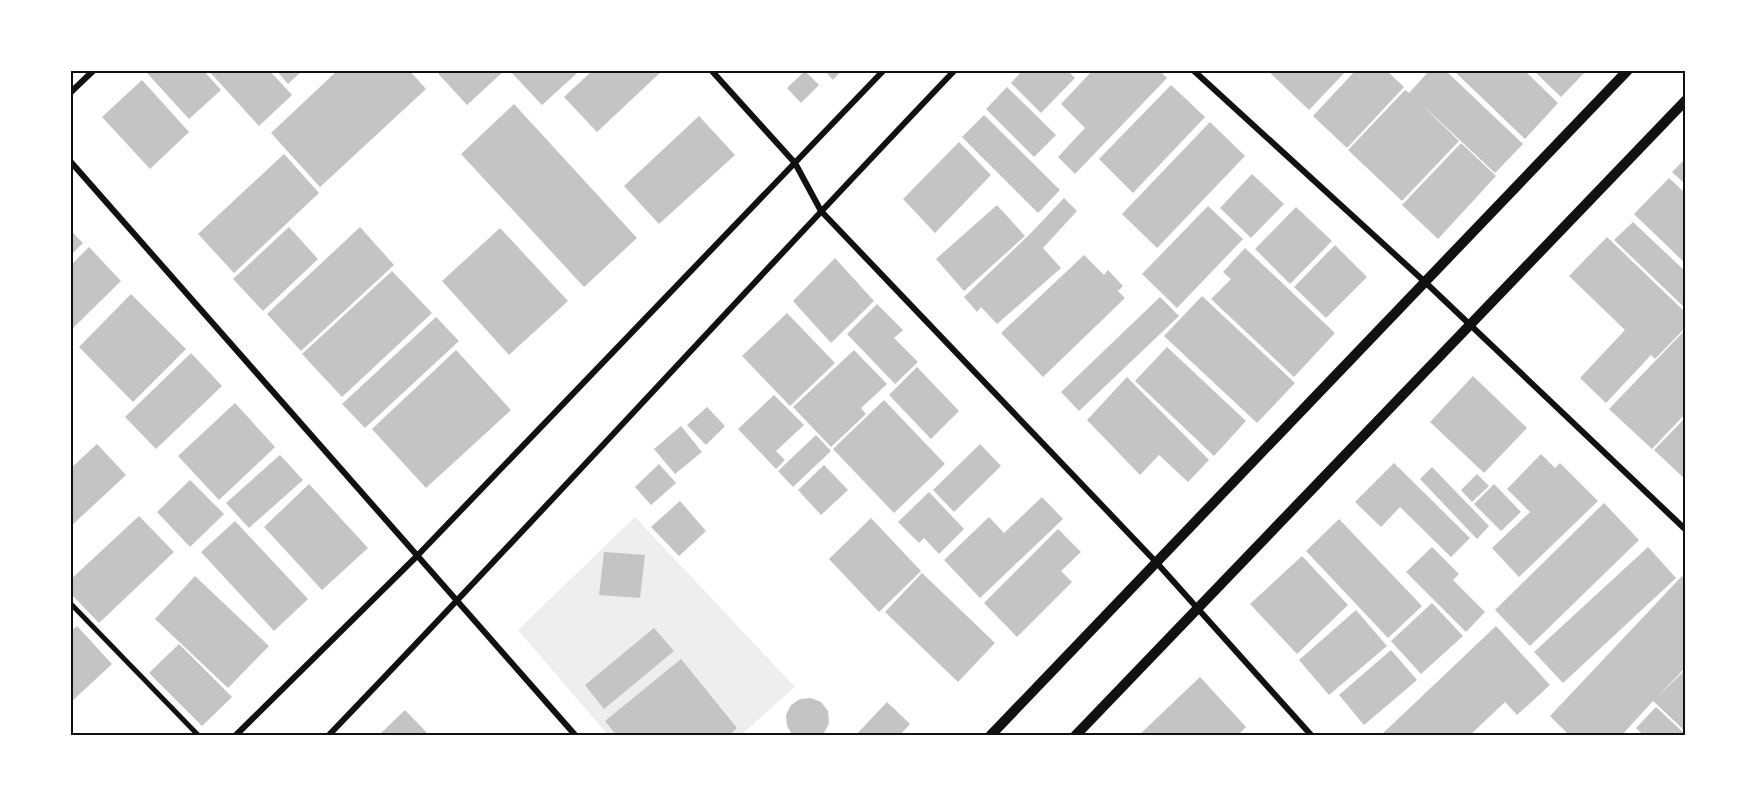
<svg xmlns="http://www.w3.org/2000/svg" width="1756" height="806" font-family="'Asap Condensed',sans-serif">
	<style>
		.green { fill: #eee }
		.building { fill: #c4c4c4 }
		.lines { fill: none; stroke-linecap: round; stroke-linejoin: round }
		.pedestrian { stroke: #111; stroke-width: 5 }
		.minor { stroke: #111; stroke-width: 6 }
		.tertiary { stroke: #111; stroke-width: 10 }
		.neatline { fill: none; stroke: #111; stroke-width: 2 }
	</style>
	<rect width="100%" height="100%" fill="#fff"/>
	<path class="green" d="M635,517L795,687L741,735H608L518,630Z"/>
	<g class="building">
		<path d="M150,70H203L221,90L189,119L147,73Z"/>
		<path d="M208,70H269L292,95L259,126Z"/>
		<path d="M276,70H303L288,84Z"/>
		<path d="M338,70H409L426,89L320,187L271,133Z"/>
		<path d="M435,70H505L467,105Z"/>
		<path d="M514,70H573L576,74L542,105L512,73Z"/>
		<path d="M593,70H663L597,132L564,97Z"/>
		<path d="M824,70H842L833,80Z"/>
		<path d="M1023,70H1067L1075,78L1041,113L1011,83Z"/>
		<path d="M1093,70H1159L1167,78L1075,174L1058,157L1085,128L1061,104Z"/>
		<path d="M1267,70H1347L1309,110Z"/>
		<path d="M1356,70H1386L1404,87L1347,148L1313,116Z"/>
		<path d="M1430,70H1445L1523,144L1495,173L1416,99L1459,141L1402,201L1348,150L1405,90L1409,93Z"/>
		<path d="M1453,70H1524L1558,103L1525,139Z"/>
		<path d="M1533,70H1587L1561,97Z"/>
		<path d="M805,71L819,85L801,103L787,88Z"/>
		<path d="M142,80L189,132L150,169L102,117Z"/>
		<path d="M1171,85L1205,117L1133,193L1099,159Z"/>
		<path d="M1007,87L1056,135L1034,157L986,109Z"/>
		<path d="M514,104L637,238L584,287L461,154Z"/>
		<path d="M984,115L1060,190L1038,213L962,137Z"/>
		<path d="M699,116L735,155L659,224L624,186Z"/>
		<path d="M1210,122L1245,156L1157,248L1122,214Z"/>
		<path d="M959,142L991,175L935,233L903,199Z"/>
		<path d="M1461,143L1496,176L1438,239L1402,205Z"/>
		<path d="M284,154L319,193L234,273L198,234Z"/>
		<path d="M1686,158V185L1672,172Z"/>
		<path d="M1252,174L1284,204L1251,238L1220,208Z"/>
		<path d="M1669,178L1686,194V264L1634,214Z"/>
		<path d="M1064,198L1077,211L1043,248L1061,268L997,324L981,307L977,312L964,297L1030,234Z"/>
		<path d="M997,205L1025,236L964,291L936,259Z"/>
		<path d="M1208,206L1243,239L1177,308L1142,274Z"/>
		<path d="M1296,207L1332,241L1290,284L1255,249Z"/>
		<path d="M1633,222L1686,272V309L1614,240Z"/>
		<path d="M289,227L318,259L263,311L233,279Z"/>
		<path d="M360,227L394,265L301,351L267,314Z"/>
		<path d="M500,228L568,301L509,355L442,281Z"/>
		<path d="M70,230L83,243L70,256Z"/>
		<path d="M1607,237L1686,313V327L1655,359L1651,355L1606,403L1580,378L1625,330L1569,276Z"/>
		<path d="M1335,245L1367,277L1326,318L1294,287Z"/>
		<path d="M89,247L121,281L70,331V266Z"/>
		<path d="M1245,248L1335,333L1294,377L1211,299L1231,279L1223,272Z"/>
		<path d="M1084,255L1104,275L1108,270L1123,286L1118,291L1125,298L1043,377L1001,333Z"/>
		<path d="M835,258L874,301L831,343L793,301Z"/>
		<path d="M392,271L432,313L342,397L302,354Z"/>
		<path d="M131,294L186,349L133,402L79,347Z"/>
		<path d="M1202,296L1295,383L1257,423L1164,336Z"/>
		<path d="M1160,297L1179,316L1079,411L1061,392Z"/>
		<path d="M877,304L903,330L894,338L918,362L895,384L847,334Z"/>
		<path d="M787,313L835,363L790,406L742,356Z"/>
		<path d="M436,317L459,341L365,428L342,404Z"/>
		<path d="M1686,329V413L1652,449L1609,409Z"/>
		<path d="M1167,347L1246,421L1214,456L1135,381Z"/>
		<path d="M456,350L511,410L426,488L372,429Z"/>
		<path d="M854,350L887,384L861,408L866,414L831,447L793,407Z"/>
		<path d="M191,353L222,386L156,449L125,417Z"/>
		<path d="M917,367L959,411L931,439L889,395Z"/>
		<path d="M1473,376L1527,428L1484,473L1430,422Z"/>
		<path d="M1127,377L1209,460L1188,482L1159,455L1140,475L1087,420Z"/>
		<path d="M774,395L804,425L776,451L785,460L776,469L738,429Z"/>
		<path d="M884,400L945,464L894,513L833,449Z"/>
		<path d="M235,403L275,447L219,500L178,456Z"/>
		<path d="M707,407L725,426L706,445L687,425Z"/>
		<path d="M1686,417V480L1654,450Z"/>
		<path d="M681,426L702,452L675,474L654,449Z"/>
		<path d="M816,435L831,451L793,487L778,471Z"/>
		<path d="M97,444L126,475L70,527V469Z"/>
		<path d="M980,444L1001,466L954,512L933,490Z"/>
		<path d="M1541,454L1555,468L1560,463L1598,501L1519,577L1492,548L1530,512L1507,489Z"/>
		<path d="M280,455L303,480L249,528L226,503Z"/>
		<path d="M1394,463L1470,538L1451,557L1400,507L1381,527L1355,502Z"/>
		<path d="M659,464L676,483L651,505L635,487Z"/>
		<path d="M824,465L848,490L821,515L798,490Z"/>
		<path d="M1432,467L1489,526L1477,539L1420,479Z"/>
		<path d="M1477,474L1489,486L1472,502L1461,490Z"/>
		<path d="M190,480L224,514L190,547L157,512Z"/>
		<path d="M309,484L368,548L322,590L264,527Z"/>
		<path d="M1494,484L1521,512L1501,531L1474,504Z"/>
		<path d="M929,492L964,529L939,554L924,538L919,543L898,522Z"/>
		<path d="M1042,497L1063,519L980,598L944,560L989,517L1004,533Z"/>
		<path d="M680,501L706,531L679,556L651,527Z"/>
		<path d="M1604,503L1639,540L1530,646L1495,610Z"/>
		<path d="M139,516L174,552L99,623L70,593V580Z"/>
		<path d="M871,518L921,571L879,612L829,559Z"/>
		<path d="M1339,519L1422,606L1388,638L1306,551Z"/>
		<path d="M235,521L308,599L274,631L201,552Z"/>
		<path d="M1058,529L1081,552L1061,571L1072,582L1017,637L984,603Z"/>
		<path d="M1432,547L1459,574L1453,580L1485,612L1466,632L1406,572Z"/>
		<path d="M1648,547L1676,578L1563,683L1534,652Z"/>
		<path d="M604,552L645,555L640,598L599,595Z"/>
		<path d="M1302,556L1348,605L1297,654L1250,604Z"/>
		<path d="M922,573L995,643L958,682L885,612Z"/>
		<path d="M195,576L269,646L228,688L155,619Z"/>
		<path d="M1682,576L1686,580V667L1656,698L1686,669V732L1653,701L1621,736H1570L1550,716Z"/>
		<path d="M1432,603L1463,636L1421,674L1391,641Z"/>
		<path d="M1356,610L1387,646L1329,695L1299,660Z"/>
		<path d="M77,626L112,664L70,703V632Z"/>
		<path d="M1496,626L1550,685L1517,715L1505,702L1469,736H1380Z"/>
		<path d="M654,628L674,651L604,709L585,685Z"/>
		<path d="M179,644L232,697L202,726L149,673Z"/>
		<path d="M1391,650L1417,680L1364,725L1339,695Z"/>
		<path d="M681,659L737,728L728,736H617L605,721Z"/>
		<path d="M1200,677L1246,727L1237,736H1138Z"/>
		<path d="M811,698L821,702L828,711L829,723L824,733L820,736H793L787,726L786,715L791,705L800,699Z"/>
		<path d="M887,702L910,724L899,736H855Z"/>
		<path d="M1656,707L1686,735V736H1644L1636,728Z"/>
		<path d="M405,710L430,736H378Z"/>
	</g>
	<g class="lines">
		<path class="pedestrian" d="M70,603L199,736"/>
		<g class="minor">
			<path d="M711,70L795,163L821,211L1156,562L1312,736"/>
			<path d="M1193,70L1425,282L1686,530"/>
			<path d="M70,93L94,70"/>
			<path d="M70,161L576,736"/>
			<path d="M235,736L417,556L884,70"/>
			<path d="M328,736C540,516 744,291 955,70"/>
		</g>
		<g class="tertiary">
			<path d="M990,736L1628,70"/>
			<path d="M1075,736L1686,100"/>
		</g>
	</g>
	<rect width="1756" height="806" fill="none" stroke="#ffffff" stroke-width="144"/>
	<rect x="72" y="72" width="1612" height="662" class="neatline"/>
</svg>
